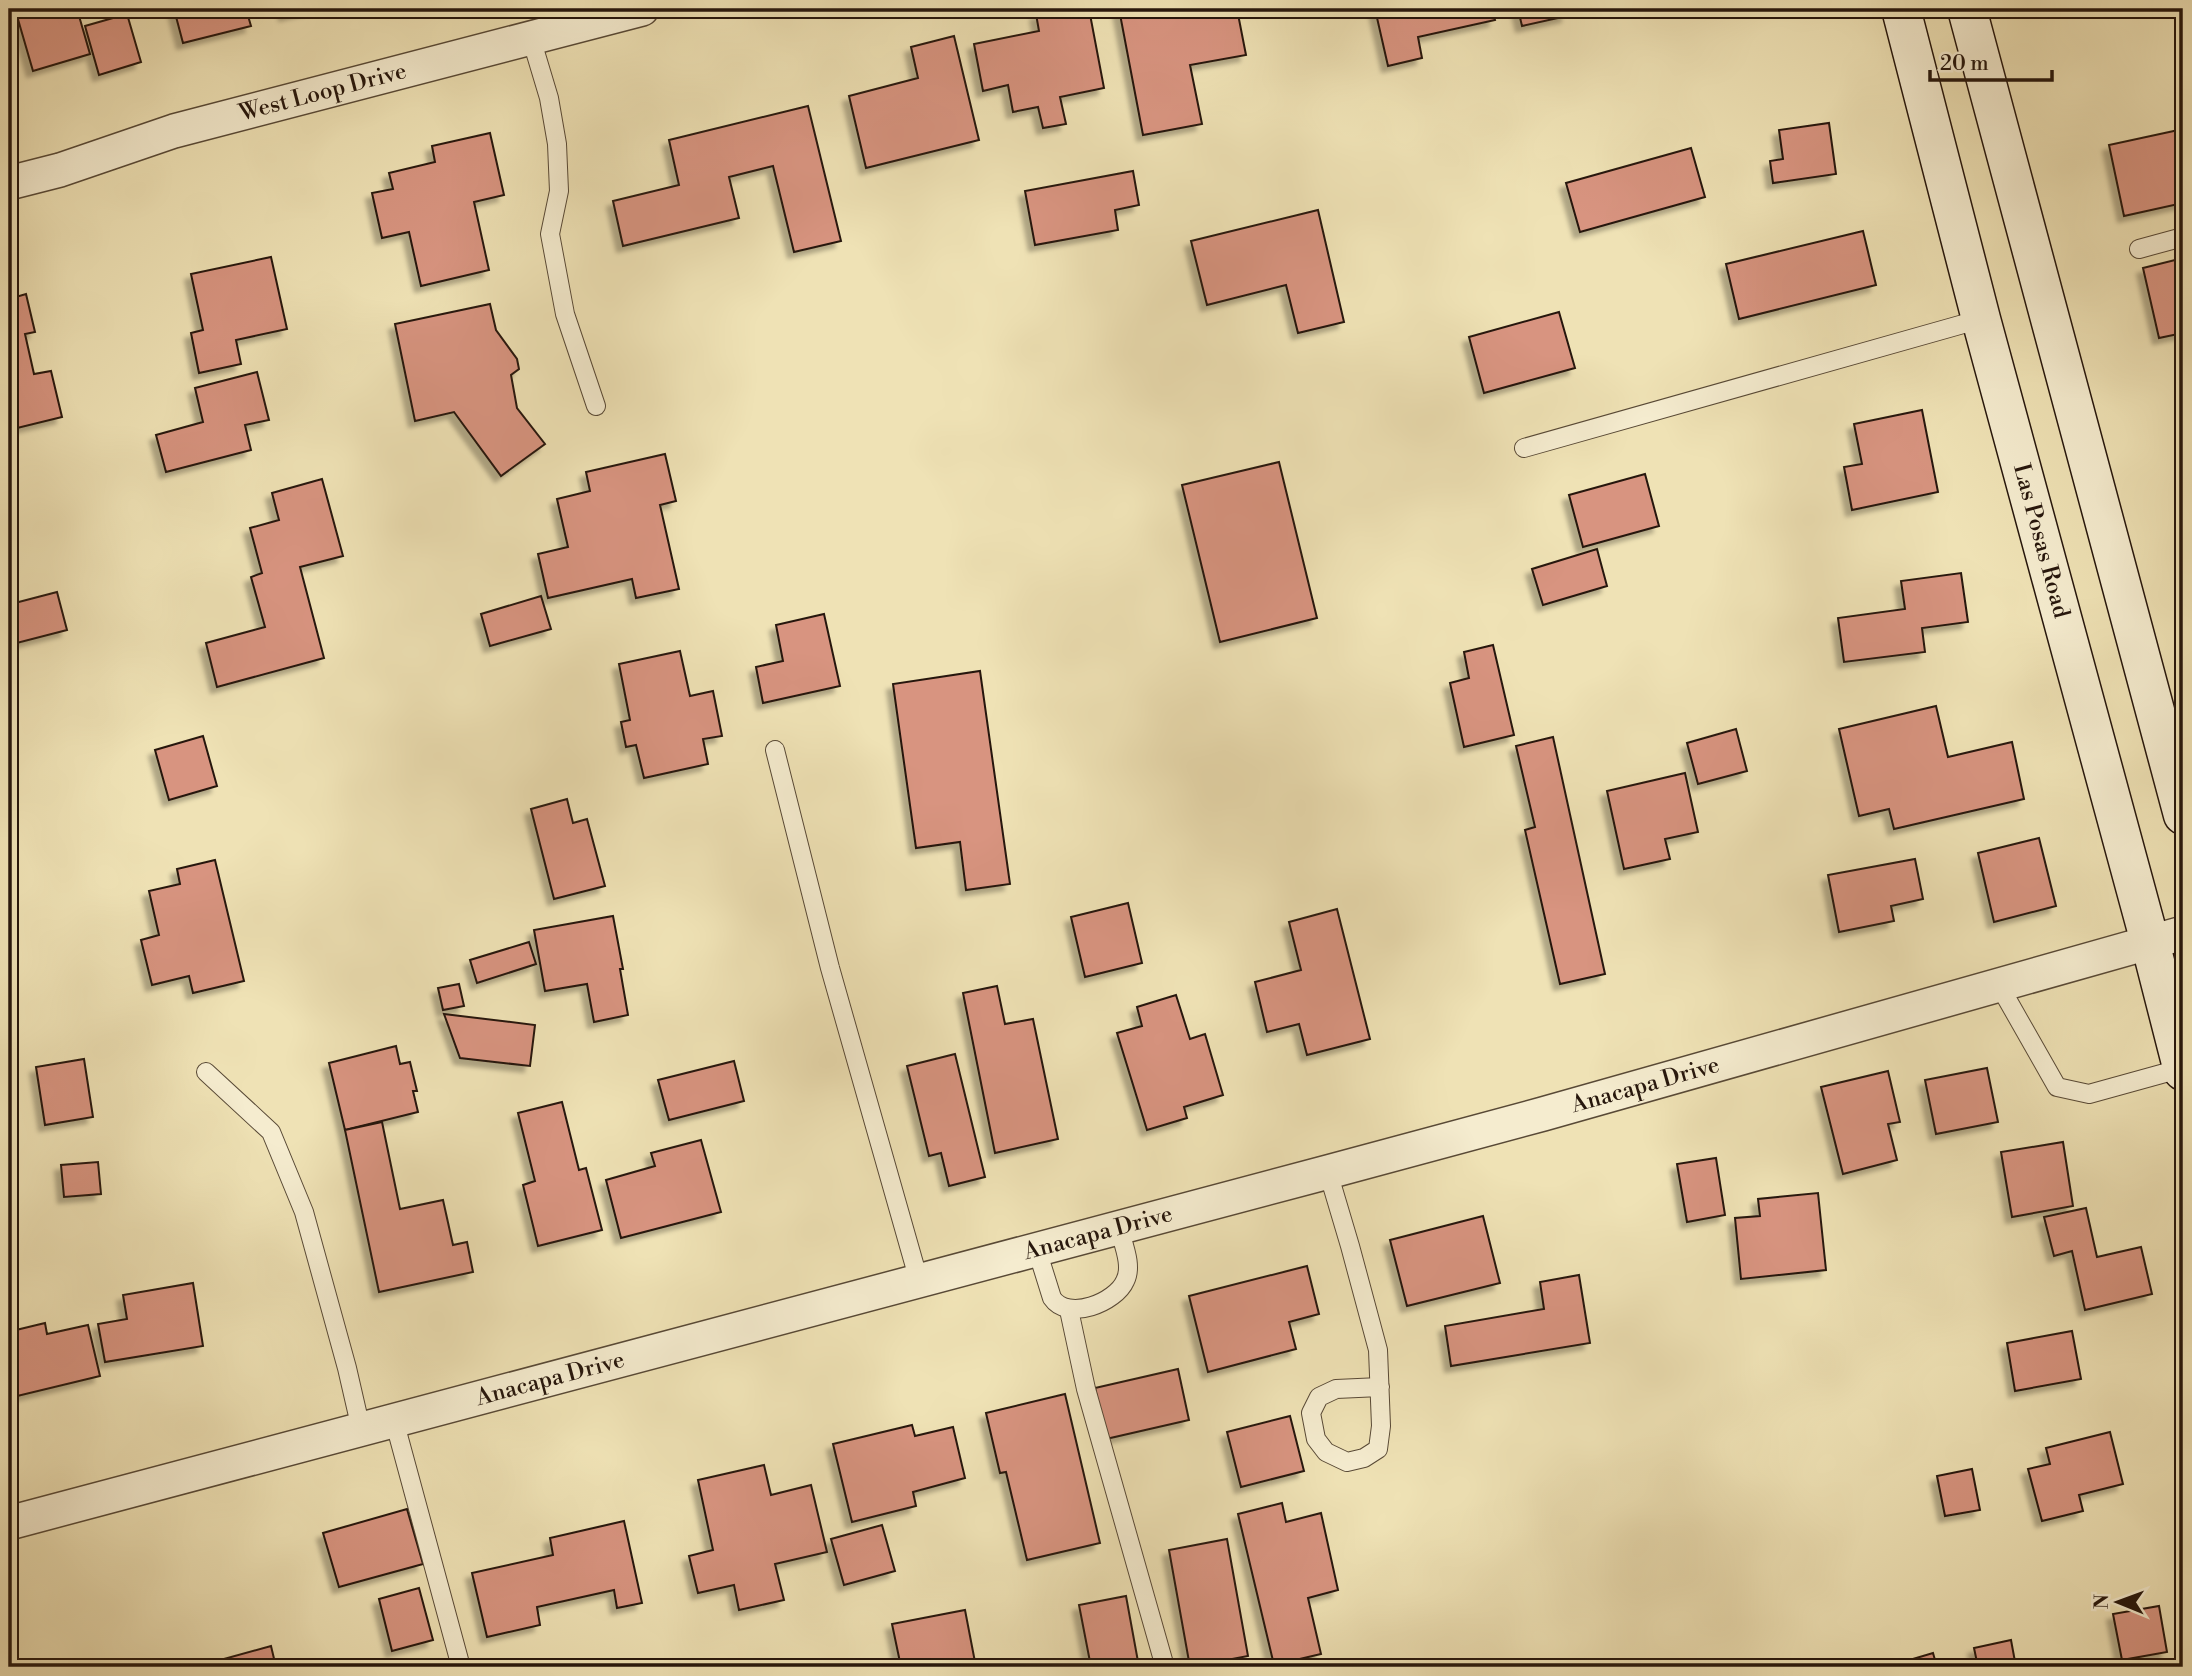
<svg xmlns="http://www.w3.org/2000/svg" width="2192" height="1676" font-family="'Libre Bodoni',serif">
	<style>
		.building { fill: #d89480; stroke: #26160c; stroke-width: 2; filter: url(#shadow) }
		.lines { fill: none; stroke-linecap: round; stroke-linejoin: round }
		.service-casing { stroke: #584936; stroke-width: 20 }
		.minor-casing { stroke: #584936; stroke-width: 36 }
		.secondary-casing { stroke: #26160c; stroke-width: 41 }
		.service { stroke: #f5eccf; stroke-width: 18 }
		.minor { stroke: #f5eccf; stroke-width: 33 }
		.secondary { stroke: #f5eccf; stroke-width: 38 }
		.labels { text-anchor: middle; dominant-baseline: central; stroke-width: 7; stroke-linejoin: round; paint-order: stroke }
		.street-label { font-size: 23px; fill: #26160c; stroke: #f5eccf }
	</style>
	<defs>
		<filter id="shadow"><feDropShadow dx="-6" dy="6" stdDeviation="2" flood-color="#0004"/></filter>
	</defs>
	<rect width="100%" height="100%" fill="#efe2b5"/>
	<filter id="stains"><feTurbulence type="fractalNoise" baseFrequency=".00286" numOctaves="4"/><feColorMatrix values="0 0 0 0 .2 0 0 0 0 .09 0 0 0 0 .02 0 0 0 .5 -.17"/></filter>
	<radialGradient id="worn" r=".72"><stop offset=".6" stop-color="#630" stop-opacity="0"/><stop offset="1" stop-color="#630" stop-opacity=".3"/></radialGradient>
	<g class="building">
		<path d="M15,9H77L90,54L33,71Z"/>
		<path d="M174,9H246L251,26L183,43Z"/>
		<path d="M284,9H311L285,15Z"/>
		<path d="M1063,9H1089L1104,88L1060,97L1066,124L1043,128L1038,107L1013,112L1008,85L983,91L974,44L1039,31L1036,14Z"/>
		<path d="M1119,9H1240H1237L1246,55L1190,65L1202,124L1143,135Z"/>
		<path d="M1375,9H1492L1495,20L1418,37L1422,58L1388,66Z"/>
		<path d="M1518,9H1566L1567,16L1522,26Z"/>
		<path d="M127,14L141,62L99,75L85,26Z"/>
		<path d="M954,36L979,140L866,168L849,96L918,78L911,47Z"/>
		<path d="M808,106L841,241L794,252L773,166L729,177L739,218L623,246L613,201L679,185L669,140Z"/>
		<path d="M1829,123L1836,174L1773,183L1770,161L1783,159L1779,130Z"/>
		<path d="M2183,129V203L2124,216L2109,145Z"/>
		<path d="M490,133L504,195L474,202L489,270L421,286L409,232L382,238L372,193L393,189L389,173L435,162L432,146Z"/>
		<path d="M1691,148L1705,197L1580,232L1566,183Z"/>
		<path d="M1133,171L1139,205L1115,210L1118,230L1035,245L1025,191Z"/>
		<path d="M1318,210L1344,322L1298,333L1286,285L1207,305L1191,241Z"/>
		<path d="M1863,231L1876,285L1739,319L1726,264Z"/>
		<path d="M271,257L287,329L236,340L241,364L199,373L191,333L203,330L191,274Z"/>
		<path d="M2183,258V333L2159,338L2143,268Z"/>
		<path d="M26,294L35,332L25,334L34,374L51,371L62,417L9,430V299Z"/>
		<path d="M490,304L496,330L517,359L519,369L511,375L517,408L545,444L501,476L454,412L415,421L395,324Z"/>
		<path d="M1559,312L1575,368L1484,393L1469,337Z"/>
		<path d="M257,372L269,420L245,425L251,450L166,472L156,435L203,422L195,388Z"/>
		<path d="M1922,410L1938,492L1852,510L1844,467L1862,464L1854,424Z"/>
		<path d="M665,454L676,501L660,505L679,589L636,598L632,579L548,598L538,554L568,547L557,499L590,491L586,472Z"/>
		<path d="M1279,462L1317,618L1220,642L1182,485Z"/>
		<path d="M1645,474L1659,526L1583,547L1569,495Z"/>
		<path d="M322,479L343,556L300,567L324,658L217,687L206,643L265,627L251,577L262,573L250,528L279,520L272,493Z"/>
		<path d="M1597,549L1607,586L1543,605L1532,569Z"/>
		<path d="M1961,573L1968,622L1922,628L1925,652L1844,662L1838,618L1905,609L1901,581Z"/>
		<path d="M57,592L67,630L9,645V595L11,604Z"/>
		<path d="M541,596L551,629L490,646L481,614Z"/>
		<path d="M824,614L840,686L763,703L756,667L783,661L776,625Z"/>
		<path d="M1493,645L1514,735L1464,747L1450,683L1469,678L1464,652Z"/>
		<path d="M680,651L690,696L713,691L722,736L703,739L708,764L644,778L636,745L626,747L621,722L630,720L619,664Z"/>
		<path d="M980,671L1010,884L966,890L960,842L916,848L893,684Z"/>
		<path d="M1936,706L1948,757L2012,742L2024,799L1894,829L1889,809L1859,816L1839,729Z"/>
		<path d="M1736,729L1747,771L1698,784L1687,743Z"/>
		<path d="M203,736L217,786L169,800L155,750Z"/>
		<path d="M1553,737L1605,974L1560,984L1525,830L1535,827L1516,746Z"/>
		<path d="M1685,773L1698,832L1665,839L1670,859L1624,869L1607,791Z"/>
		<path d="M567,799L573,823L587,819L605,886L554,899L531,809Z"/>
		<path d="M2039,838L2056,906L1994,922L1978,853Z"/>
		<path d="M1915,859L1923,899L1891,906L1894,921L1839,932L1828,875Z"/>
		<path d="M215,860L244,981L193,993L189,976L152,985L141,940L159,935L149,891L180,884L177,869Z"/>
		<path d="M1128,903L1142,963L1085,977L1071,917Z"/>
		<path d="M1337,909L1370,1039L1307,1055L1299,1024L1267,1032L1255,982L1301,970L1289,922Z"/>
		<path d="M613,916L623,969H620L628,1015L594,1022L587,984L545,991L534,930Z"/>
		<path d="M529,942L536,964L477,983L470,960Z"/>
		<path d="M459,984L464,1006L443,1010L438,988Z"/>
		<path d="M997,986L1005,1024L1033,1019L1058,1139L995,1153L963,993Z"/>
		<path d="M1176,995L1190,1039L1205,1034L1223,1095L1184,1107L1187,1118L1147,1130L1117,1033L1142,1026L1137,1007Z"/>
		<path d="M444,1014L535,1025L530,1066L460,1058Z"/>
		<path d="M396,1046L400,1064L410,1062L417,1091H413L418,1112L345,1130L329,1063Z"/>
		<path d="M955,1054L985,1177L949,1186L941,1153L929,1156L907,1066Z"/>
		<path d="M84,1059L93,1117L45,1125L36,1067Z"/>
		<path d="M734,1061L744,1101L669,1120L658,1080Z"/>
		<path d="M1987,1068L1998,1122L1936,1134L1925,1080Z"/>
		<path d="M1888,1071L1900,1122L1888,1124L1897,1160L1843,1174L1821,1087Z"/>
		<path d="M562,1102L579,1170L586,1168L602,1230L538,1246L523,1185L535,1181L518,1113Z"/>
		<path d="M382,1122L400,1209L443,1200L453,1245L467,1242L473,1272L379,1292L345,1130Z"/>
		<path d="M701,1140L721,1212L621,1238L606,1180L655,1166L651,1153Z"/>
		<path d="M2063,1142L2073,1206L2012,1217L2001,1152Z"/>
		<path d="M1716,1158L1725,1215L1687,1222L1677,1164Z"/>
		<path d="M98,1162L101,1194L64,1197L61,1165Z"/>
		<path d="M1818,1193L1826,1270L1741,1279L1735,1218L1760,1216L1758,1199Z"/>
		<path d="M2086,1208L2097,1257L2141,1247L2152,1294L2085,1310L2072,1251L2054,1256L2044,1217Z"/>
		<path d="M1483,1216L1500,1283L1407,1306L1390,1240Z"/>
		<path d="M1307,1266L1319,1314L1289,1322L1296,1349L1208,1372L1189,1296Z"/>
		<path d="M1579,1275L1590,1343L1451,1366L1445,1326L1544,1309L1540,1282Z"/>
		<path d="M193,1283L203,1346L105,1362L98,1324L127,1319L123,1295Z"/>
		<path d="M11,1313L16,1330L45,1323L47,1334L88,1325L100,1376L9,1398V1314Z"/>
		<path d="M2072,1331L2081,1379L2015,1391L2007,1343Z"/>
		<path d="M1178,1369L1189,1420L1106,1439L1095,1388Z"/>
		<path d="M1065,1394L1100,1543L1027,1560L1006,1472L1000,1473L986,1413Z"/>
		<path d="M1290,1416L1304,1471L1241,1487L1227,1432Z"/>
		<path d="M912,1425L915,1436L953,1427L965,1478L913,1492L916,1506L852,1522L833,1444Z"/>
		<path d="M2110,1432L2123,1484L2079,1495L2083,1511L2042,1521L2028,1469L2050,1464L2046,1448Z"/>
		<path d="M764,1465L771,1495L811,1485L827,1552L775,1564L784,1600L739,1610L734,1585L698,1593L689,1556L713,1550L698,1480Z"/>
		<path d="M1972,1469L1980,1510L1945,1516L1937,1476Z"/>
		<path d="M1282,1503L1286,1522L1321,1513L1338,1590L1308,1598L1321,1654L1274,1665L1238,1514Z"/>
		<path d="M407,1509L423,1564L339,1587L323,1533Z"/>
		<path d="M624,1521L642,1603L617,1608L614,1590L537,1607L540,1625L487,1637L472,1573L553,1555L550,1538Z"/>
		<path d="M882,1525L895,1571L844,1585L831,1539Z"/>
		<path d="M1227,1539L1248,1656L1190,1667L1169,1550Z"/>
		<path d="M419,1588L433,1640L392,1651L379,1599Z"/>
		<path d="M1126,1596L1139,1667H1091L1079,1605Z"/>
		<path d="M2159,1606L2167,1652L2122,1660L2113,1614Z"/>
		<path d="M965,1610L975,1662L946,1667H901L892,1624Z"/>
		<path d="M2011,1640L2016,1667H1978L1974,1648Z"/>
		<path d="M271,1646L276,1667H195Z"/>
		<path d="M1933,1653L1937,1667H1886Z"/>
	</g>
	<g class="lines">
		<g class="service-casing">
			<g id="service">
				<path d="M531,38L549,98L557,144L559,191L550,234L565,314L596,406"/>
				<path d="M2139,249L2183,237"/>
				<path d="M1524,448L1981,319"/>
				<path d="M775,750L830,968L919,1281"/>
				<path d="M1999,985L2057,1087L2089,1094L2183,1068"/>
				<path d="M206,1072L271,1132L304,1212L347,1368L361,1429"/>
				<path d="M1328,1172L1350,1246L1378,1350L1381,1426L1378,1449L1364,1458L1347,1462L1326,1452L1316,1439L1311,1413L1319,1397L1336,1389L1380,1387"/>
				<path d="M1037,1250L1052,1298C1068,1322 1116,1302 1125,1281C1133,1266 1123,1244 1119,1228"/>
				<path d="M1069,1310L1086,1389L1165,1667"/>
				<path d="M394,1420L461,1667"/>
			</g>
		</g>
		<g class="minor-casing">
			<g id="minor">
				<path id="s1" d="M9,183L60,170L174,131L642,9"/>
				<path id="s2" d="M9,1523L1328,1172L1543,1114L2183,933"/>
			</g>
		</g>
		<g class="secondary-casing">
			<g id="secondary">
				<path id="s3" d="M1901,9L1981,319L2150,942L2183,1071"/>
				<path d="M1967,9L2183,815"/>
			</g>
		</g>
		<use href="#service" class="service"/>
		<use href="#minor" class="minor"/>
		<use href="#secondary" class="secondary"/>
	</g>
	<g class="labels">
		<g class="street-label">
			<text stroke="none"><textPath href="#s1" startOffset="327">West Loop Drive</textPath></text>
			<text stroke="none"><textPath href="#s3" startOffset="550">Las Posas Road</textPath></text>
			<text stroke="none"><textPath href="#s2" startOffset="1694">Anacapa Drive</textPath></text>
			<text stroke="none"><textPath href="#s2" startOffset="1127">Anacapa Drive</textPath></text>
			<text stroke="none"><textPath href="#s2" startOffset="560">Anacapa Drive</textPath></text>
		</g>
	</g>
	<rect width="2192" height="1676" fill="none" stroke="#efe2b5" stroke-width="35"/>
	<rect x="10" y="10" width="2171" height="1655" fill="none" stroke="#26160c" stroke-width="3.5"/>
	<rect x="18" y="18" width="2157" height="1641" fill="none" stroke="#26160c" stroke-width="2"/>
	<g transform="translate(2118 1602) rotate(271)" stroke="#f5eccf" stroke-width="5" paint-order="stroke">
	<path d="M0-5L12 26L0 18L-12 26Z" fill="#26160c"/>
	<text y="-10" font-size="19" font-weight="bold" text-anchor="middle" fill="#26160c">N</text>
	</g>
	<path d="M1930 70v10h122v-10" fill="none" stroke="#26160c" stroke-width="3.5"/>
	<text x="1940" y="70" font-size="21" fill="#26160c" stroke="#f5eccf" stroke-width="5" paint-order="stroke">20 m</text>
	<rect width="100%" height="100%" filter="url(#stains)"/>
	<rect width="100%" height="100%" fill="url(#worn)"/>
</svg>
